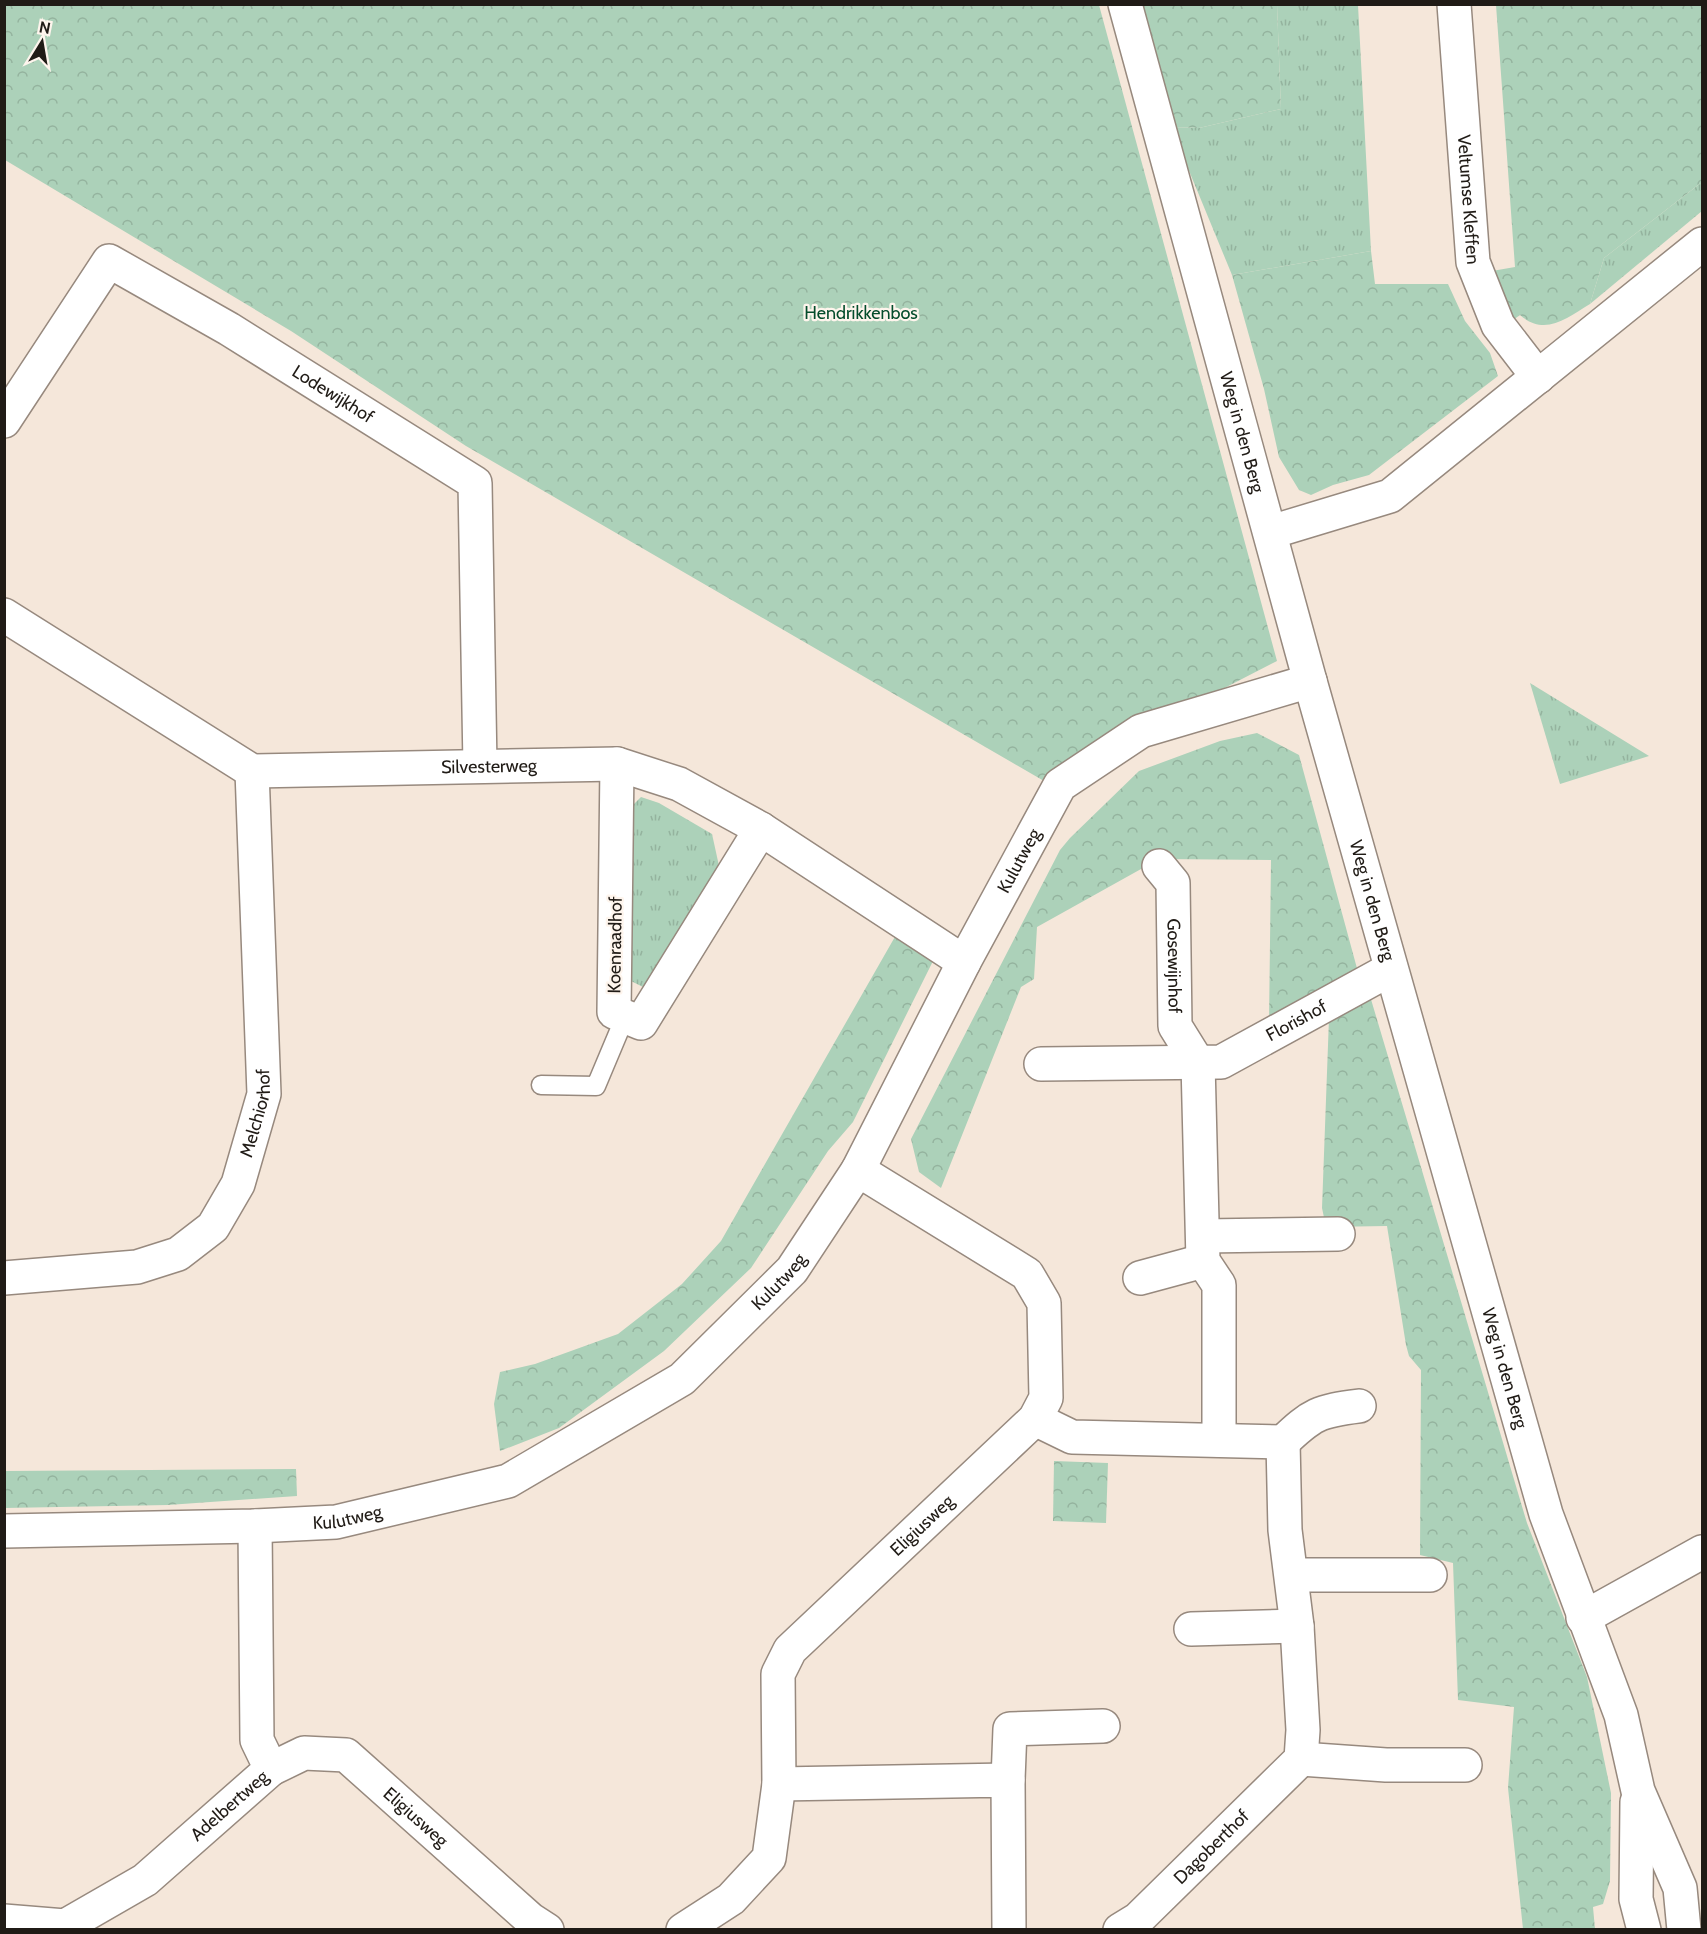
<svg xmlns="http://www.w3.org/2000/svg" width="1707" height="1934" font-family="Cabin,sans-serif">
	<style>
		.grass { fill: url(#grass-tufts) }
		.forest { fill: url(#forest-crowns) }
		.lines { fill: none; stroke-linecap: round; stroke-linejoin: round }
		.lane-casing { stroke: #97897e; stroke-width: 21 }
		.street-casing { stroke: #97897e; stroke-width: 36 }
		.lane { stroke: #fff; stroke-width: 18 }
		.street { stroke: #fff; stroke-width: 33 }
		.labels { text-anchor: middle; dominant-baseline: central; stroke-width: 4.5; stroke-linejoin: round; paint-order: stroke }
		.street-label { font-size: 18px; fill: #201b16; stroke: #fef5ed }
		.park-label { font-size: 18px; fill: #044c2b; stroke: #fef5ed }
	</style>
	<defs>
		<pattern id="grass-tufts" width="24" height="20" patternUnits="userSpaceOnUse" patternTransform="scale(1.5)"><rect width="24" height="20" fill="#acd1b9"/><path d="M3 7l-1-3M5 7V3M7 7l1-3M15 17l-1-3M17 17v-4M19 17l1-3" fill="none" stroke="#94b39e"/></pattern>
		<pattern id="forest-crowns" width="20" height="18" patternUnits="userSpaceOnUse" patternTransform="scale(1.5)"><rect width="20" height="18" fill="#acd1b9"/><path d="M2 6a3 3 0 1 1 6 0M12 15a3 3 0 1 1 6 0" fill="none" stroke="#94b39e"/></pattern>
	</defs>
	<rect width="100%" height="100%" fill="#f5e7da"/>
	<g class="grass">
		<path d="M1277,5H1358L1371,251L1232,275L1171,127L1199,128L1281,109Z"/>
		<path d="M1702,182V211L1590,304L1604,258Z"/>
		<path d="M1530,683L1649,756L1560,784Z"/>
		<path d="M641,797L659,803L712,834L719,866L647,989L629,980L626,812Z"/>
	</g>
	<g class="forest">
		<path d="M5,5H1099L1277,661L1044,781L466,446L291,331L5,160Z"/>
		<path d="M1138,5H1277L1281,109L1199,128L1171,127Z"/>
		<path d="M1496,5H1702V182L1604,258L1590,304C1567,318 1545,337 1520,315L1513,320L1492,271L1515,267Z"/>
		<path d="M1371,251L1375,284H1448L1465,321L1490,353L1498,376L1369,475L1333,485L1311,495L1299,490L1279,457L1264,389L1232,275Z"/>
		<path d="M1257,733L1299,755L1358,972L1269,1024L1271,860L1159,859L1037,927L1034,979L1021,987L941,1188L919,1172L911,1139L1060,850L1070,838L1139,771L1220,741Z"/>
		<path d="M896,935L935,957L853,1122L828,1151L751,1268L664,1351L559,1428L500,1451L494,1404L500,1372L535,1364L618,1334L682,1284L721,1241Z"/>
		<path d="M1370,996L1527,1523L1587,1677L1611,1793L1610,1881L1603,1904L1593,1907L1595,1929H1523L1508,1788L1514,1707L1458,1700L1453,1563L1420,1555L1421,1370L1409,1356L1406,1345L1387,1226L1326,1227L1322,1208L1329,1018Z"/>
		<path d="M1054,1461L1108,1463L1106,1523L1053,1521Z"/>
		<path d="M296,1469L297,1496L168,1505L5,1508V1471Z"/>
	</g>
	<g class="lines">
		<g class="lane-casing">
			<path id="lane" d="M541,1085L596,1086L625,1017"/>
		</g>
		<g class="street-casing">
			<g id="street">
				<path id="s1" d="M1125,4L1310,681L1546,1514L1621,1715L1638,1791L1680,1888L1684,1930"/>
				<path id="s2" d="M1454,4L1473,262L1498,325L1538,377"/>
				<path id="s3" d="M4,421L109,261L229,329L475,483L480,766"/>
				<path d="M1271,532L1390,496L1702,244"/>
				<path id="s4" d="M4,615L252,771L617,764L679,784L761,829L964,962"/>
				<path d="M617,764L614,1012L641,1023L761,829"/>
				<path id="s5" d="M1159,866L1173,883L1175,1026L1198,1063L1203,1261L1219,1285V1440"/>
				<path id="s6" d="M1041,1064L1221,1062L1391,969"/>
				<path d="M1204,1236L1338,1234"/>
				<path id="s7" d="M4,1278L137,1267L178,1254L213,1227L238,1184L264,1094L252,771"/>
				<path d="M1140,1278L1203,1261"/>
				<path d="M1035,1419L1072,1437L1283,1442C1312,1414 1319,1411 1359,1406"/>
				<path id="s8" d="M4,1531L255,1526L336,1522L508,1481L682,1379L792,1270L858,1170L964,962L1060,785L1141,731L1310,681"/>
				<path d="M1292,1575H1430"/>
				<path d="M1583,1618L1702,1552"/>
				<path d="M1191,1629L1297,1626"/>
				<path d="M1301,1759L1386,1765H1465"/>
				<path id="s9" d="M271,1769L304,1753L346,1755L530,1919L547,1930"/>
				<path d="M1008,1780L1010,1729L1103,1726"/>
				<path d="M779,1784L1008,1780L1009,1930"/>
				<path d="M1637,1802L1636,1899L1644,1930"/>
				<path id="s10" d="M4,1921L65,1926L145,1880L271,1769L257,1740L255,1526"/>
				<path id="s11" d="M683,1930L731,1899L769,1858L779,1784L778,1674L790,1650L1035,1419L1046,1398L1044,1303L1027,1274L858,1170"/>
				<path id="s12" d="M1120,1930L1138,1919L1301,1759L1303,1730L1297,1626L1285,1530L1283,1442"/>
			</g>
		</g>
		<use href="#lane" class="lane"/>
		<use href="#street" class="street"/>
	</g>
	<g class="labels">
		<g class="street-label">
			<text stroke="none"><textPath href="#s2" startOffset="196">Veltumse Kleffen</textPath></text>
			<text stroke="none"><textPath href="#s3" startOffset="452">Lodewijkhof</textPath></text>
			<text stroke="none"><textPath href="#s1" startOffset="444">Weg in den Berg</textPath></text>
			<text stroke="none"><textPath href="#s4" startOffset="530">Silvesterweg</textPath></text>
			<text stroke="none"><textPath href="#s8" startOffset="1334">Kulutweg</textPath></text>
			<text stroke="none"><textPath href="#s1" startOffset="930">Weg in den Berg</textPath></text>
			<text transform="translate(615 945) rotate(-89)">Koenraadhof</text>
			<text stroke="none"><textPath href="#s5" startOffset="105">Gosewijnhof</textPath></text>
			<text stroke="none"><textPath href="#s6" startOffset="266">Florishof</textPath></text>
			<text stroke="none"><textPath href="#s7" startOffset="344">Melchiorhof</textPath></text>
			<text stroke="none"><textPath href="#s8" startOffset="848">Kulutweg</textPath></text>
			<text stroke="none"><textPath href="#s1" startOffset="1416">Weg in den Berg</textPath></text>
			<text stroke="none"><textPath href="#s8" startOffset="344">Kulutweg</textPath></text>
			<text stroke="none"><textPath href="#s11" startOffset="506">Eligiusweg</textPath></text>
			<text stroke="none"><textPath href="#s10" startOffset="266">Adelbertweg</textPath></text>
			<text stroke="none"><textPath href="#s9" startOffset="172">Eligiusweg</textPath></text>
			<text stroke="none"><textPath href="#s12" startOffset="124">Dagoberthof</textPath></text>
		</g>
		<g class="park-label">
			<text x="861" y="313">Hendrikkenbos</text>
		</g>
	</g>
	<rect width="1707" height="1934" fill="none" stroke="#201b16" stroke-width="12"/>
	<g transform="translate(42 42) rotate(11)" stroke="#fef5ed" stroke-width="4.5" paint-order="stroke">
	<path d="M0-4.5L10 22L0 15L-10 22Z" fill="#201b16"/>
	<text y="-9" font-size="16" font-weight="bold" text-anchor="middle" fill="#201b16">N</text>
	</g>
</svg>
